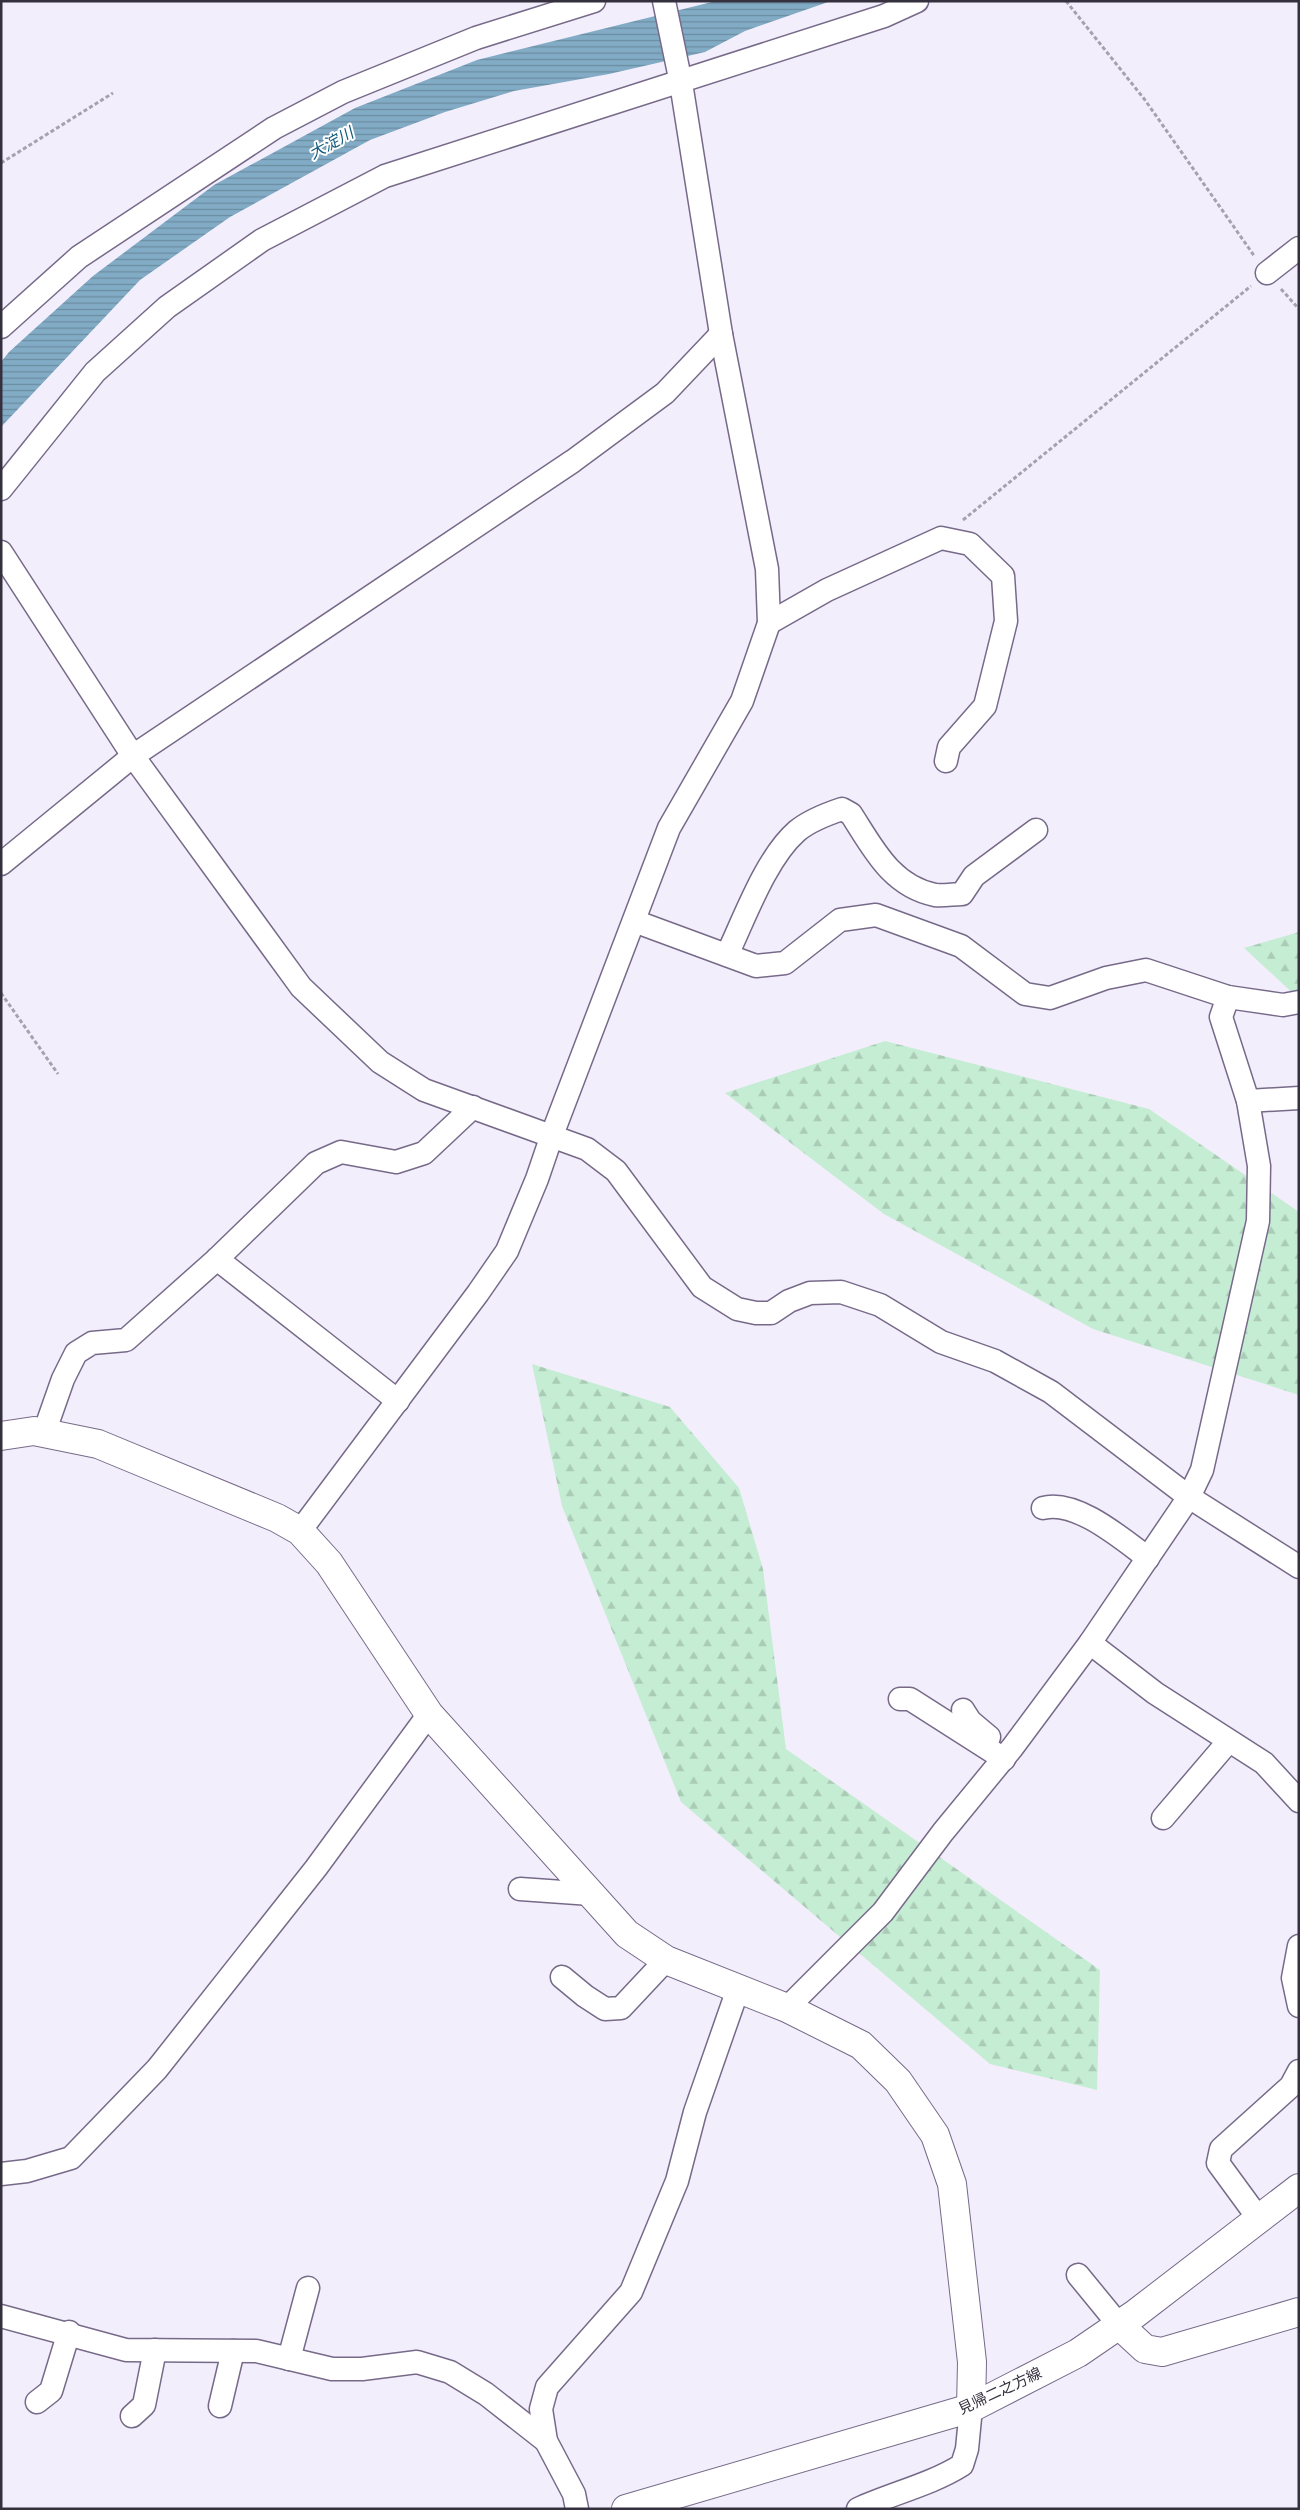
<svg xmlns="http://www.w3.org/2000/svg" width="1300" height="2510" font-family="'Zilla Slab','Noto Sans JP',serif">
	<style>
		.forest { fill: url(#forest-firs) }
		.water { fill: url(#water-rules) }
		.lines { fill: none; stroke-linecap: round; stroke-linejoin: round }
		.minor-casing { stroke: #776a89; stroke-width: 25 }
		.tertiary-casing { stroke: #776a89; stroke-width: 30 }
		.secondary-casing { stroke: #776a89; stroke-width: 30 }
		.path { stroke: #a6a1af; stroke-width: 3; stroke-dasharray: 4 2.5; stroke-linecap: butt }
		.minor { stroke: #fff; stroke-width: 22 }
		.tertiary { stroke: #fff; stroke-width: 28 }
		.secondary { stroke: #fff; stroke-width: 28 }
		.labels { text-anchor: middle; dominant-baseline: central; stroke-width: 4; stroke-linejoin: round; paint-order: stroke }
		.street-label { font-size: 15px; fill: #35303e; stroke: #fefefe }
		.water-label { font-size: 16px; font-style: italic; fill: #135c7f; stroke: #fefefe }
	</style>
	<defs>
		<pattern id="forest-firs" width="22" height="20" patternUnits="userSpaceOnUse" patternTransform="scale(1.25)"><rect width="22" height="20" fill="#c5edd3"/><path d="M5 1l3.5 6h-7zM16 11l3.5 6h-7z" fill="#aaccb6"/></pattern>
		<pattern id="water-rules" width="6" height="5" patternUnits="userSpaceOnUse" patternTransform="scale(1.25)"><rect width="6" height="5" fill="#82abc5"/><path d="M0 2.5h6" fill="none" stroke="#6b8ca1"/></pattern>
	</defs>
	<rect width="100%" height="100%" fill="#f3eefc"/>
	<g class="forest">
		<path d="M1299,932V999L1244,948Z"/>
		<path d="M885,1041L1149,1109L1299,1212V1395L1093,1329L884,1214L725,1093Z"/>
		<path d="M532,1364L670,1407L739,1488L763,1569L786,1749L1100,1970L1097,2090L990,2064L681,1802L562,1506Z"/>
	</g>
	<path class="water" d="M716,1H831L745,31L705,52L609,74L514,91L445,112L370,140L230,217L140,280L1,427V362L9,352L93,276L214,185L355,108L477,60Z"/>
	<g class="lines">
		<g class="minor-casing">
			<g id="minor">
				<path d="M1267,273L1299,248"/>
				<path d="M1,327L79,257L274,128L343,92L476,38L594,1"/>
				<path d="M1,489L95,372L167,307L262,240L385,176L884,16L917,1"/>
				<path d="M1,552L133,756L301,987L380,1062L424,1090L587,1149L616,1171L702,1287L737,1309L756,1313H771L789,1301L810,1293L841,1292L880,1305L941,1342L995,1361L1051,1392L1189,1497L1299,1567"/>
				<path d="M769,623L827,590L941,538L970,544L1003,576L1006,621L985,706L949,747L946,761"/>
				<path d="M1,864L133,756L573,461L665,393L721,334"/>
				<path d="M634,921L756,966L785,963L840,920L876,915L961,946L1025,994L1050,998L1106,978L1146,970L1228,997L1283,1005L1299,1002"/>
				<path d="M727,955C745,917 766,858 797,831C809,821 827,814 842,809L851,814C873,848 891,886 935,895C943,896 954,894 962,894L974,876L1036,830"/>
				<path d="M1248,1101L1299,1098"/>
				<path d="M217,1259L398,1401"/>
				<path d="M44,1433L63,1379L76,1353L92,1343L126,1340L217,1259L316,1163L341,1152L396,1162L424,1153L473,1107"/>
				<path d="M1043,1508C1076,1499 1122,1539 1148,1558"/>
				<path d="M300,1531L478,1293L507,1251L537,1179L552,1135L669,828L742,701L769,623L767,569L721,334L681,83L664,1"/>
				<path d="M1090,1643L1155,1693L1264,1763L1299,1801"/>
				<path d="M900,1699H910L1004,1759"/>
				<path d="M963,1710L970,1721L989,1737"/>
				<path d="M1163,1818L1228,1742"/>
				<path d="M520,1889L591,1894"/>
				<path d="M1299,1946L1293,1978L1299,2006"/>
				<path d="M562,1977L585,1996L605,2009L621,2008L666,1960"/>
				<path d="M787,2008L883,1912L943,1832L1012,1748L1090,1643L1189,1497L1202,1470L1258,1221L1259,1166L1248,1101L1221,1017L1228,997"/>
				<path d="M1,2174L27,2171L71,2158L157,2069L316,1868L429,1714"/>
				<path d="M1259,2219L1218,2163L1221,2149L1291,2086L1299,2071"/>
				<path d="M1078,2275L1119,2325"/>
				<path d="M1,2316L126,2350L256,2351L332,2369H362L417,2362L450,2372L486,2394L546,2441"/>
				<path d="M289,2359L308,2288"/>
				<path d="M37,2402L51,2391L69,2332"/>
				<path d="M220,2406L233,2351"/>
				<path d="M132,2416L144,2405L155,2350"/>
				<path d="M577,2509L574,2494L546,2441L541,2409L547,2387L631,2292L677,2181L695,2112L738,1989"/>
				<path d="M858,2509C893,2493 930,2485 962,2465L967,2449L971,2408"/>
			</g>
		</g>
		<g class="tertiary-casing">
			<g id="tertiary">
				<path d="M1,1436L34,1431L98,1444L277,1518L300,1531L329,1563L429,1714L627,1934L666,1960L787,2008L861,2045L898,2081L935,2135L952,2184L972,2362L971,2408"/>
				<path d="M1119,2325L1145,2349L1162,2352L1299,2312"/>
			</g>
		</g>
		<g class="secondary-casing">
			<path id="secondary" d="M626,2509L971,2408L1078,2353L1135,2314L1299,2188"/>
		</g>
		<g class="path">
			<path d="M1066,1L1145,100L1255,257"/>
			<path d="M1,163L113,93"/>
			<path d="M1281,289L1299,309"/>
			<path d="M963,520L1251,286"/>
			<path d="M1,993L58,1074"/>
		</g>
		<use href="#minor" class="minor"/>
		<use href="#tertiary" class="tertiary"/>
		<use href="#secondary" class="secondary"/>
	</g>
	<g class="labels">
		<g class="street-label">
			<text transform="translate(1000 2391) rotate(-25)">見帰二之方線</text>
		</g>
		<g class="water-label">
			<text transform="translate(331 143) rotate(-29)">大淀川</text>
		</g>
	</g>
	<rect width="1300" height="2510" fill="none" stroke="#35303e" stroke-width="5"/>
</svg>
